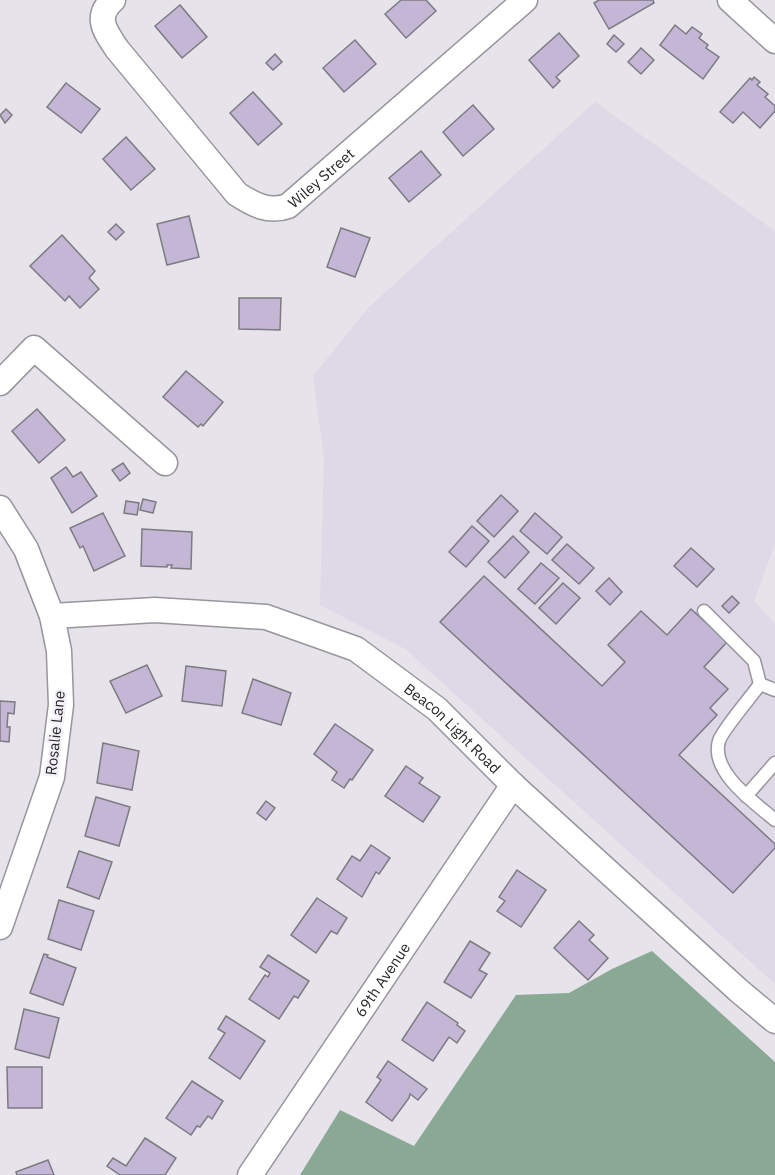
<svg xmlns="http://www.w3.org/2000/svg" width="775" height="1175" font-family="'IBM Plex Sans',sans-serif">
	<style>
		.built { fill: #ded8e7 }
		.forest { fill: #89a994 }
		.building { fill: #c4b7d6; stroke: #7d7a81; stroke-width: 1.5 }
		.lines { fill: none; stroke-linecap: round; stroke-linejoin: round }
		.lane-casing { stroke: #98959d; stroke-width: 15 }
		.street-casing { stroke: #98959d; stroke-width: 27 }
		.lane { stroke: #fff; stroke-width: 12 }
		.street { stroke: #fff; stroke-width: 24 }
		.labels { text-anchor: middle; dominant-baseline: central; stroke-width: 5; stroke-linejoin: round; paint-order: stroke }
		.street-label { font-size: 15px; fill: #28272a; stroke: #f3f0f8 }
	</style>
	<rect width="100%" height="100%" fill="#e6e3ea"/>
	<path class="built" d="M595,102L775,231V544L754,601L775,624V984L405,649L320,605L324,458L313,376L368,308Z"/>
	<path class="forest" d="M652,951L775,1062V1175H300L340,1110L414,1146L516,995L569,993L612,969Z"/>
	<g class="building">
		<path d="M401,0H426L436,11L406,38L385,14Z"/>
		<path d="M599,0H653L654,3L609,29L594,3Z"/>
		<path d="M180,5L207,37L182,58L155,26Z"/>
		<path d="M675,25L686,34L692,27L702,34L699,38L708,45L706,48L719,57L703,79L660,45Z"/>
		<path d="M559,33L579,56L556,77L560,81L553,88L529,60Z"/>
		<path d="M614,35L624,44L616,52L607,44Z"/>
		<path d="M355,40L376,64L344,92L323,68Z"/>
		<path d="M641,48L654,60L641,74L628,62Z"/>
		<path d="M275,54L282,62L273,70L266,63Z"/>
		<path d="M754,77L760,82L757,85L768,94L765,97L775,106V111L760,128L743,112L733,123L720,112L750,78L752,80Z"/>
		<path d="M66,83L100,109L81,133L47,107Z"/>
		<path d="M253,92L282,124L258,145L230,113Z"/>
		<path d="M473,105L494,129L463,156L443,132Z"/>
		<path d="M6,109L12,115L5,123L0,115Z"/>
		<path d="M126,137L155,169L131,190L103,159Z"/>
		<path d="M421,151L441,175L409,202L389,178Z"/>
		<path d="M189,216L199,257L167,265L157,224Z"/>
		<path d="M116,224L124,232L116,240L108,232Z"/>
		<path d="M341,228L370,238L355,277L327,267Z"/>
		<path d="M62,235L95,271L89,278L99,289L80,308L69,296L65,301L30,266Z"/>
		<path d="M239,298H281L280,330L239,329Z"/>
		<path d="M186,371L223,402L203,426L201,424L198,427L163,397Z"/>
		<path d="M37,409L65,440L39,463L12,431Z"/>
		<path d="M123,463L130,473L120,481L112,470Z"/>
		<path d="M66,467L73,477L81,472L97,496L72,513L51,478Z"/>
		<path d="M501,495L518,511L494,537L477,521Z"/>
		<path d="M143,499L156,502L153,513L140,510Z"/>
		<path d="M126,501L139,503L137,515L124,513Z"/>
		<path d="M103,513L125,556L94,571L83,546L80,548L70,528Z"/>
		<path d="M535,513L562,537L547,554L520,531Z"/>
		<path d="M472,526L489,541L466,567L449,552Z"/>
		<path d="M142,529L192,532L191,569L171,568L172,565H167V567L141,566Z"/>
		<path d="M513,536L529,552L505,578L488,562Z"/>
		<path d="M567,544L594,568L579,584L552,560Z"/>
		<path d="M691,548L714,569L697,587L674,566Z"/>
		<path d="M541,563L559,578L535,604L518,589Z"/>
		<path d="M484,576L602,686L625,662L608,645L641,611L667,635L691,609L727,642L704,667L728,689L710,708L717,715L679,755L775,844V848L733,893L440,622Z"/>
		<path d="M609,578L622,592L610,605L596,591Z"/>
		<path d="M563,583L580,598L556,624L539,608Z"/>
		<path d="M732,596L739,603L729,613L722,606Z"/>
		<path d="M147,665L162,696L126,713L110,681Z"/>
		<path d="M186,666L226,671L222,706L182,701Z"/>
		<path d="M253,679L291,693L281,725L242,713Z"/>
		<path d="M0,701L15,702L14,714L8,713L7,727H10L9,742L0,741Z"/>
		<path d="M335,724L373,750L352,780L350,779L344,788L332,780L337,772L314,754Z"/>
		<path d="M103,743L139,751L132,790L97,783Z"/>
		<path d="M406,766L423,778L419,783L440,797L423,822L385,796Z"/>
		<path d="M96,797L130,807L119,846L85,836Z"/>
		<path d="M266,801L275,808L266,820L257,813Z"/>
		<path d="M371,845L390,858L379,874L376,872L362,897L337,879L352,856L360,861Z"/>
		<path d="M79,851L112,862L99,899L67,887Z"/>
		<path d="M517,870L546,890L521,927L497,911L505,901L499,897Z"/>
		<path d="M317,898L347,918L337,934L331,931L316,953L291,935Z"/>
		<path d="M59,900L94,911L81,950L48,939Z"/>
		<path d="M579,921L594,935L589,940L608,958L588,980L554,948Z"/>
		<path d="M470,941L490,953L479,970L487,974L471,998L444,982Z"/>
		<path d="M44,954L48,955L47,957L76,968L63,1005L30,993Z"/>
		<path d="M268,955L309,981L298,998L294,996L279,1019L249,999L265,975L268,977L270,973L260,967Z"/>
		<path d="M427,1002L458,1023L457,1025L465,1031L457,1043L449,1037L433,1061L402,1040Z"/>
		<path d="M24,1009L59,1018L49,1058L15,1049Z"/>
		<path d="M226,1016L265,1041L240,1079L209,1058L225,1033L218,1029Z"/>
		<path d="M388,1061L427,1089L418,1100L410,1094L409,1098L392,1121L366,1102L381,1080L377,1077Z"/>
		<path d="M7,1067H42V1108H8Z"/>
		<path d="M192,1081L223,1101L212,1119L208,1116L200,1127L197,1126L191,1135L166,1118Z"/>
		<path d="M145,1138L176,1158L165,1175H120L107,1166L113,1158L126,1166Z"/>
		<path d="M48,1160L54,1175H17L16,1172Z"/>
	</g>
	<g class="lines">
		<g class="lane-casing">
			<g id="lane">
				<path d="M704,611L754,661L760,684C752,696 722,730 719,741C710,772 754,802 775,820"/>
				<path d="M760,684L775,690"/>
				<path d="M746,796L775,763"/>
			</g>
		</g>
		<g class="street-casing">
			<g id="street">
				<path id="s1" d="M113,0C94,17 105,31 117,49L237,194C254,205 269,213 288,206L525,0"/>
				<path d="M730,0L775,41"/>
				<path d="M0,383L34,348L165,463"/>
				<path d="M0,508L26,549L52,616L59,651L61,705L52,777L0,927"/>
				<path id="s2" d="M52,616L155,610L266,617L356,649L437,709L513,785L738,990L775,1021"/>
				<path id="s3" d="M250,1175L513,785"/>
			</g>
		</g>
		<use href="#lane" class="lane"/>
		<use href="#street" class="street"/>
	</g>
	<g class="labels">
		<g class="street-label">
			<text stroke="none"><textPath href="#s1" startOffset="342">Wiley Street</textPath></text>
			<text stroke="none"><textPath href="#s2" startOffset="435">Beacon Light Road</textPath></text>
			<text transform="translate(55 733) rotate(-84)">Rosalie Lane</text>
			<text stroke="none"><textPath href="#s3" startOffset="236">69th Avenue</textPath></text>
		</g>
	</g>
</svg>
